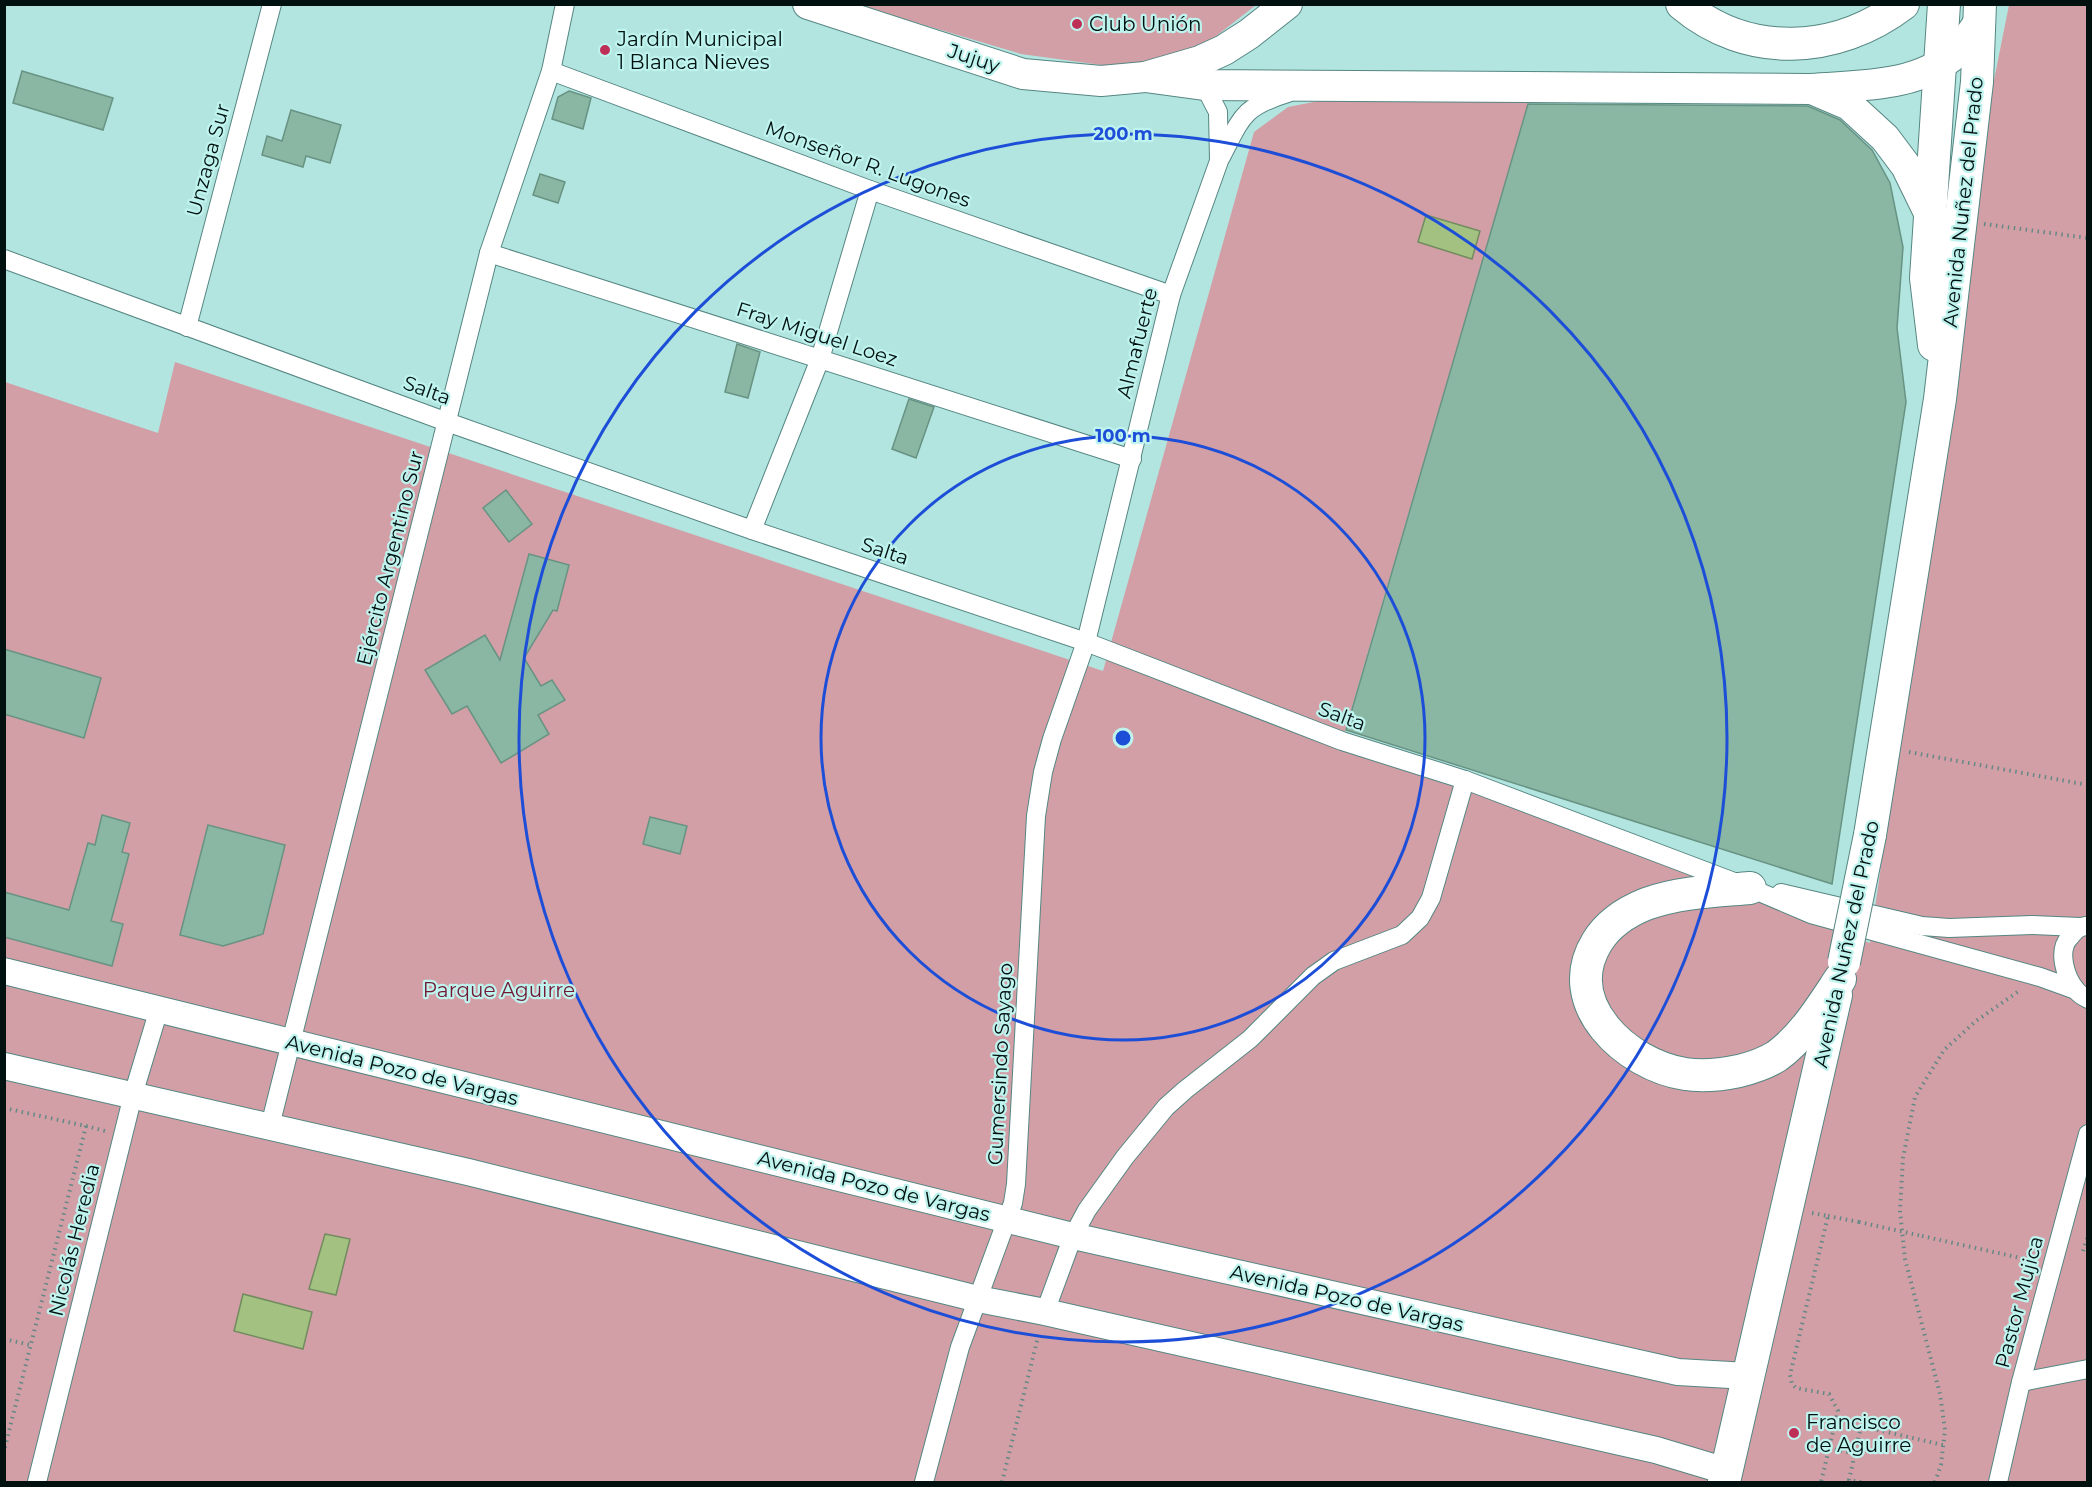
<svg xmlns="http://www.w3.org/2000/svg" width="2092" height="1487" font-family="Montserrat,sans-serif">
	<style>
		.green { fill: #d39fa6 }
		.water { fill: #a3c181; stroke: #728c5f; stroke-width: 1.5 }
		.building { fill: #8ab6a4; stroke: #689383; stroke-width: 1.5 }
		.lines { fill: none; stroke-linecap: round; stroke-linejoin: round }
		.minor-casing { stroke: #558682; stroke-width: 20 }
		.secondary-casing { stroke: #558682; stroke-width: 28 }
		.primary-casing { stroke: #558682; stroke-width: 32 }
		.trunk-casing { stroke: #558682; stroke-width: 34 }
		.path { stroke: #648885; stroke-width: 4; stroke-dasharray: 1.5 4.5; stroke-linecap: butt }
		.minor { stroke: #fff; stroke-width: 18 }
		.secondary { stroke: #fff; stroke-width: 26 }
		.primary { stroke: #fff; stroke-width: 30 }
		.trunk { stroke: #fff; stroke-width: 32 }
		.trunk-bridge-casing { stroke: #558682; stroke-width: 34; stroke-linecap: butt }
		.path-bridge { stroke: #648885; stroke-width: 4; stroke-dasharray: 1.5 4.5; stroke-linecap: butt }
		.trunk-bridge { stroke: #fff; stroke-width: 32 }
		.ring { fill: none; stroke: #1d4ed8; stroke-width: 3 }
		.poi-dot { fill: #be2f58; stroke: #bff3ee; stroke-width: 2 }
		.labels { text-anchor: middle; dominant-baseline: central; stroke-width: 4.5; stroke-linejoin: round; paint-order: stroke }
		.poi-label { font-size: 20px; fill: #011110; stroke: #bff3ee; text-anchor: start }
		.street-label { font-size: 20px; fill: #011110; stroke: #bff3ee }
		.park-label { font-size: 20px; fill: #721832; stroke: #bff3ee }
		.centre { fill: #1d4ed8; stroke: #bff3ee; stroke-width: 3 }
		.ring-label { font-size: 18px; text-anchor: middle; font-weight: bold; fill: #1d4ed8; stroke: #bff3ee; stroke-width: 4.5; stroke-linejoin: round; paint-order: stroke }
	</style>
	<rect width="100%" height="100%" fill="#b2e5e0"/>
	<g class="green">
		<path d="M857,5H1256L1206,44L1123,68L1021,54Z"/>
		<path d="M2009,5H2087V1482H5V382L158,433L175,362L1103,671L1254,132L1288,107L1334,98L1530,97L1342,741L1870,943L1989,105Z"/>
	</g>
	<g class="water">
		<path d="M1426,215L1480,231L1472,259L1418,242Z"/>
		<path d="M325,1234L350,1239L336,1295L309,1289Z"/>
		<path d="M243,1294L312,1312L303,1349L234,1331Z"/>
	</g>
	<g class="building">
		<path d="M22,71L113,98L103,130L13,103Z"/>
		<path d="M569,91L591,98L583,129L552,119L558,97Z"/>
		<path d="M1528,104L1808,106L1840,120L1872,150L1890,183L1903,247L1897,328L1906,402L1832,884L1346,730Z"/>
		<path d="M291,110L341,125L330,163L306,156L303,167L262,155L267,136L282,141Z"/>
		<path d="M540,174L565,182L558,203L533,195Z"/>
		<path d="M737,344L760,352L748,398L725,392Z"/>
		<path d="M909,399L934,407L916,458L892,449Z"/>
		<path d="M506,490L532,524L509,542L483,508Z"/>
		<path d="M529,554L569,565L557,611L553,610L524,658L541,686L552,680L565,700L538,715L549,734L501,763L467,706L452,714L425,670L485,635L500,660Z"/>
		<path d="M4,649L101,678L84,738L4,714Z"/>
		<path d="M102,815L130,823L122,852L129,854L111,921L123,924L112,966L4,937V892L69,910L88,843L95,845Z"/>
		<path d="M650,817L687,826L680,854L643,844Z"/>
		<path d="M208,825L285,845L263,934L223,946L180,935Z"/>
	</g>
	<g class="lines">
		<g class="minor-casing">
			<g id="minor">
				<path d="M551,71L870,190L1171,295"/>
				<path d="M1221,157C1242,117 1242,107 1288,93"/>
				<path d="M489,253L1132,459"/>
				<path d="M4,259L447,422L752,530L1086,642L1342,741L1465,780L1750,888L1811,914L2040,977L2076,990"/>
				<path d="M187,327L272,4"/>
				<path d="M752,530L820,359L870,190"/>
				<path d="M1781,893L1922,926L1949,928L2032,925L2080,927"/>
				<path d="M2086,926C2078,927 2075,931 2070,937C2057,950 2065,977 2076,990C2079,994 2084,997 2088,999"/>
				<path d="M270,1126L489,253L551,71L565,4"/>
				<path d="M1045,1312L1073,1236L1087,1210L1125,1157L1166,1107L1185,1090L1250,1039L1313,976L1334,961L1402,935L1420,918L1431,898L1465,780"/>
				<path d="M2021,1382L2088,1369"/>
				<path d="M37,1482L133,1095L159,1009"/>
				<path d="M924,1482L960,1347L1013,1203L1016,1184L1036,816L1043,772L1052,739L1086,642L1171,295L1219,161L1218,112L1204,85L1203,77"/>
				<path d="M1998,1482L2021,1382L2088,1134"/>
			</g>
		</g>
		<g class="secondary-casing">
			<g id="secondary">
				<path d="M4,971L1073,1236L1678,1372L1748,1376"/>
				<path d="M4,1066L468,1172L978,1299L1045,1312L1656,1450L1726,1471"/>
			</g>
		</g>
		<g class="primary-casing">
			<g id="primary">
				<path d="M808,4L1023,74L1101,81L1145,77L1200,61L1224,50L1249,34L1287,4"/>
				<path d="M1145,77L1204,85L1811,89C1861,85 1917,88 1957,52C1965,44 1972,32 1979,22"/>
				<path d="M1814,90L1849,105L1885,138L1906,166L1930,215"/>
			</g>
		</g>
		<g class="trunk-casing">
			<g id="trunk">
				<path d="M1682,4C1747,59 1836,55 1903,4"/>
				<path d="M1934,345L1926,278L1944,4"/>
				<path d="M1870,835L1940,399L1977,82L1980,4"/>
				<path d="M1750,888C1715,891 1680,892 1646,904C1626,912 1608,924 1597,942C1559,1004 1627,1065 1685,1074C1704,1077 1720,1075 1739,1071C1751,1068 1766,1063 1777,1056C1804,1036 1822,1006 1840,979"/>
				<path d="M1724,1482L1836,995"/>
			</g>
		</g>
		<g class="path">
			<path d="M1984,224L2088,238"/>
			<path d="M1909,752L2088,785"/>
			<path d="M4,1108L86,1126L4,1451"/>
			<path d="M86,1126L105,1131"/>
			<path d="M1812,1213L1828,1216L1790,1375L1792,1384L1796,1388L1829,1394L1838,1411L1821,1482"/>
			<path d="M1828,1216L1859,1222"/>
			<path d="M1922,1236L2034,1261"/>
			<path d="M2083,1251L2088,1236"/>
			<path d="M4,1339L31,1345"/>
			<path d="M1829,1448L1855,1454"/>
			<path d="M1002,1482L1039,1333"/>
			<path d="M1861,1482L1849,1480L1861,1426L1943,1445"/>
			<path d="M1935,1482L1941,1465L1945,1430L1940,1394L1905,1259L1900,1211L1903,1158L1915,1097L1944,1050L1976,1021L2019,991"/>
		</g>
		<use href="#minor" class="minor"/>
		<use href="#secondary" class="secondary"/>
		<use href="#primary" class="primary"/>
		<use href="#trunk" class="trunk"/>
		<g class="trunk-bridge-casing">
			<path id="trunk-bridge" d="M1844,962L1870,835"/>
		</g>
		<path class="path-bridge" d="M1859,1222L1922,1236"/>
		<use href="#trunk-bridge" class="trunk-bridge"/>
	</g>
	<g class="ring">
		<circle cx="1123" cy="738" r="302"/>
		<circle cx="1123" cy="738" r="604"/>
	</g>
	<g class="poi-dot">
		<circle cx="1077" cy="24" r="6"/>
		<circle cx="605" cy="50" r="6"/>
		<circle cx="1794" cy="1433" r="6"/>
	</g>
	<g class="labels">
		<g class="poi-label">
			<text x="1089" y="24">Club Unión</text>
			<text x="617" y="39">Jardín Municipal<tspan x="617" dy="23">1 Blanca Nieves</tspan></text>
			<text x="1806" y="1422">Francisco<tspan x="1806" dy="23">de Aguirre</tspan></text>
		</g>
		<g class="street-label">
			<text transform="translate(974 58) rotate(18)">Jujuy</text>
			<text transform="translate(208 160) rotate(-75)">Unzaga Sur</text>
			<text transform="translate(868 164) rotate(20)">Monseñor R. Lugones</text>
			<text transform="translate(1963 202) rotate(-84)">Avenida Nuñez del Prado</text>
			<text transform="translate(817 334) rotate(18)">Fray Miguel Loez</text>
			<text transform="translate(1137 343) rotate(-76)">Almafuerte</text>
			<text transform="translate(427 390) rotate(20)">Salta</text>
			<text transform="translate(885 551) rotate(18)">Salta</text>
			<text transform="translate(390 558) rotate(-76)">Ejército Argentino Sur</text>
			<text transform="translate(1342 716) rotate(20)">Salta</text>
			<text transform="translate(1846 944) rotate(-78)">Avenida Nuñez del Prado</text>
			<text transform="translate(1000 1064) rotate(-87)">Gumersindo Sayago</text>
			<text transform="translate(402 1070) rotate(14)">Avenida Pozo de Vargas</text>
			<text transform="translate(874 1186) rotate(14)">Avenida Pozo de Vargas</text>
			<text transform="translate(74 1240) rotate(-76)">Nicolás Heredia</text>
			<text transform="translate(1347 1298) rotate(13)">Avenida Pozo de Vargas</text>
			<text transform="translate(2019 1302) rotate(-75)">Pastor Mujica</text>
		</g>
		<g class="park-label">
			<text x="499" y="990">Parque Aguirre</text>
		</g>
	</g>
	<circle cx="1123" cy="738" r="9" class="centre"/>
	<g class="ring-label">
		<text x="1123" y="140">200 m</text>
		<text x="1123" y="442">100 m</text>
	</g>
	<rect width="2092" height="1487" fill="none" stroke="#011110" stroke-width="12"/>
</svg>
